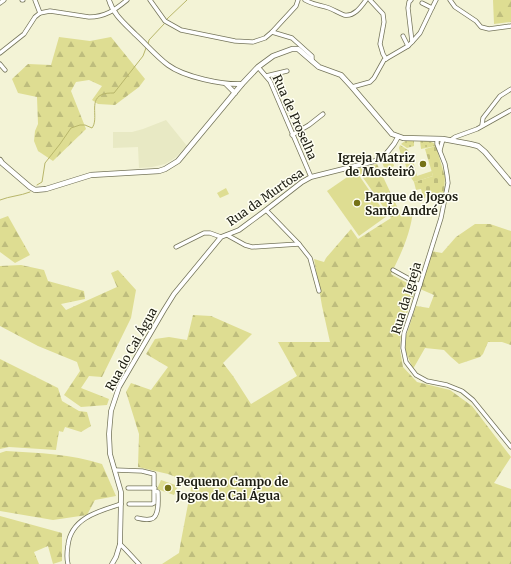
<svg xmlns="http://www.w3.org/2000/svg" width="511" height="564" font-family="Merriweather,serif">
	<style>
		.built { fill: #e8e9c4 }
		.grass { fill: url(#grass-dots) }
		.forest { fill: url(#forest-firs) }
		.cemetery { fill: url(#cemetery-stones) }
		.park { fill: #dedd92 }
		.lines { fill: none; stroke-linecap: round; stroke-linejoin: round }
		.stream { stroke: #b8b66a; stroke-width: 1 }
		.minor-casing { stroke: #75755b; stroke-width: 5 }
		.tertiary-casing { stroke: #75755b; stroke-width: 5.5 }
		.secondary-casing { stroke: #75755b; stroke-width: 6 }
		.minor { stroke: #fff; stroke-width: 3.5 }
		.tertiary { stroke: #fff; stroke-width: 4 }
		.secondary { stroke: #fff; stroke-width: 4.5 }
		.poi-dot { fill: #767317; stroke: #fffff3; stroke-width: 1.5 }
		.labels { text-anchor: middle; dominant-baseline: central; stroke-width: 3; stroke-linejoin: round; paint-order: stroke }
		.street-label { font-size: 12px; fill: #1d1d12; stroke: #fffff3 }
		.poi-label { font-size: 12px; font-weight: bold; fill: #1d1d12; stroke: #fffff3; text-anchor: start }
	</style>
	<defs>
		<pattern id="grass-dots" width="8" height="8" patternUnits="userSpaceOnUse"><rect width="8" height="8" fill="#dedd92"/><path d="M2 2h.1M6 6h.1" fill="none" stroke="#bebd7d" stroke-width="1.8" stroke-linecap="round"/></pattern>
		<pattern id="forest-firs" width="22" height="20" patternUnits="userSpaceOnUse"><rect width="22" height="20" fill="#dedd92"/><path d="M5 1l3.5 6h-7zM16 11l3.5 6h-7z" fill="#bebd7d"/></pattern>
		<pattern id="cemetery-stones" width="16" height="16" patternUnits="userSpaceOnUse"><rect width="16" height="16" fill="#dedd92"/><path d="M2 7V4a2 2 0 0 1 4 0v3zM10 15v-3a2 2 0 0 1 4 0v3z" fill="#bebd7d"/></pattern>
	</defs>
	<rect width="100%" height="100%" fill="#f3f3d6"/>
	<path class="built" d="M166,120L187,146L175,158L165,164L152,167L139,168L138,147L113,148V132H132L143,129Z"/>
	<g class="grass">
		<path d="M405,141H414V146L407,148L401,144Z"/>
		<path d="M420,141C426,141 433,140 436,146L421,149Z"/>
		<path d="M400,145L408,150L409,153L401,155L399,148Z"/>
	</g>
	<g class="forest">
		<path d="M493,0H511V22L494,24Z"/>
		<path d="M59,37L90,41L111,37L145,79L139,87L115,105L98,104L92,100L102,86L89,80L76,82L71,91L86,129L53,161L38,151L34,141L35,131L38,124L37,97L18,93L12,79L28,64L51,65Z"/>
		<path d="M377,164L401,215L413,210C411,233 401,254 391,274L416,288L401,330L400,350L403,367L417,382L450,390L472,406L511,457L494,483L511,489V564H162L179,553L181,541L192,483L168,474L138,467L139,434L126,392L131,383L151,390L168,367L146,354L155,339L169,337L187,340L193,315L211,316L252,334L223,363L233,376L251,404L297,376L278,342H330L322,306L314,259L324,262L326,258L351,229L358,239L391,218L357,169Z"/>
		<path d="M8,216L30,255L15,263L0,252V219Z"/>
		<path d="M475,224H490L511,231V345L502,342H488L483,354L480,357L459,364L451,357L444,350L425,348L413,369L405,350L406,336L416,306L429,308L434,295L420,289L431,251L442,253L456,237Z"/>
		<path d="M21,265L44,270L48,281L84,291L85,299L61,304L66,310L117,287L111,273L118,270L136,290L131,318L102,377L89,376L81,388L109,399L107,405L81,407L64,395L80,371L77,362L38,346L0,326V266Z"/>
		<path d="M0,359L58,388L62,401L79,411L87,412L91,426L81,432L65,427L63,432L59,431L56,450L9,447L0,449Z"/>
		<path d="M6,451C39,453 71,454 102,464L116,496L95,500L87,515L53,520L0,511V453Z"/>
		<path d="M0,516L62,533V561L53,564L48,546L34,552L39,564H0Z"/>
	</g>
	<path class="cemetery" d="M436,146L445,177L444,193L426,194L425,198L419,200L418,197L423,196L421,189L416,190L414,182L433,176L425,149Z"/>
	<g class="park">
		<path d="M409,153L410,156L412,157L417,176L432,171L433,176L414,182L408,173L405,163L401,164L399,156Z"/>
		<path d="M392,159L394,166L385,170L382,162Z"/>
		<path d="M356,171L387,216L359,236L327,191Z"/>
		<path d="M226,188L229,194L220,198L217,193Z"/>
		<path d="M161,480L178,486L174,495L157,489Z"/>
	</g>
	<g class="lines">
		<g class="stream">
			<path d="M167,19L187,0"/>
			<path d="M148,44L149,40L164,24"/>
			<path d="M37,185L42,182L45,163L60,144L71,128L80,125H85L92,128C99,119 89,101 101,95C104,93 110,93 114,93L143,56L146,48"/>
			<path d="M0,200C10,196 20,196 30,192"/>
		</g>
		<g class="minor-casing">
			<g id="minor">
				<path d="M22,0H23"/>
				<path d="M35,0L40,13"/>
				<path d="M150,0L165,21L181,30L235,41L253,42L265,38L272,32L296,6L298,0"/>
				<path d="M305,0C313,5 321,5 329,8C334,10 339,13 344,15C354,17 361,7 366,0"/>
				<path d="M370,0L383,14L384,22L380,44L383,54L386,59"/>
				<path d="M411,0L409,2L408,8L412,42"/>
				<path d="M450,0L455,7L476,21L481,27L489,29L511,26"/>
				<path d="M0,3L4,0"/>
				<path d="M432,8L436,0"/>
				<path d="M272,32L292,38L312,56V61"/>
				<path d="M403,36L408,46"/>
				<path d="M0,53L24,34L35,17L40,13L50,11L89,17C105,17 115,10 127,0"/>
				<path d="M0,64L5,70"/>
				<path d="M258,67L270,81L311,177"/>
				<path d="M266,76L287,71"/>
				<path d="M352,87L370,82L374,78L384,60L408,46L412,42L420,33L432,8L422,3"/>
				<path d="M482,125L483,118L500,96L511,89"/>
				<path d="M292,135L309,125L323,114"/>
				<path d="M437,139V144L445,164L447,175L448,183L441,218L412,310L404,333L403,348L406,362L416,375L427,381L447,385L462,391L473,400L511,447"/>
				<path d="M451,140L455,137L477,129L511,110"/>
				<path d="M440,150L443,139"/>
				<path d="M266,210L299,244L310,258L319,291"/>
				<path d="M227,235L245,245L252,247L299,244"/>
				<path d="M176,247L204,233H210L221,237"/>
				<path d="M393,270L420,285"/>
				<path d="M115,470L142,471L154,474V503L152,504H129"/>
				<path d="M128,488H155"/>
				<path d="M137,518C141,519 147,520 151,519C160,517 158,499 158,492L155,491"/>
				<path d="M120,544L126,550L139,564"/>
				<path d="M68,564C66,557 67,552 68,545C71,518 99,511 121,504"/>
			</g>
		</g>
		<g class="tertiary-casing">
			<g id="tertiary">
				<path d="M109,0C113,14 124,23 135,34C146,44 156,56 168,65C184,77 223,85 242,84"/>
				<path d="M226,84L235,93"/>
				<path d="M112,564L116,557L120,544L121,498V492L110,454L109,434L111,411L119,387L164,310L174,294L221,237L234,232L239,230L266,210L302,182L311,177L375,161L386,154L394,144L398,137"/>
			</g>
		</g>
		<g class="secondary-casing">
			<path id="secondary" d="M0,160L2,163L30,187L35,190L46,189L91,175L159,171L165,169L178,161L242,84L258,67L273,56L292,49H298L319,67L341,75L352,87L392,134L403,138L443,139L470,144L478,146L485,152L511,183"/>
		</g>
		<use href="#minor" class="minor"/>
		<use href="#tertiary" class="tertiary"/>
		<use href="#secondary" class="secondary"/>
	</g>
	<g class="poi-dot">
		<circle cx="423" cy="164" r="4"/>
		<circle cx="357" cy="203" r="4"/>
		<circle cx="168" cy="488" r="4"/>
	</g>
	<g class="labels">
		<g class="street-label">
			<text transform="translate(295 117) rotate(66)">Rua de Proselha</text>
			<text transform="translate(265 197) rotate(-35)">Rua da Murtosa</text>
			<text transform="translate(406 298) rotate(-73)">Rua da Igreja</text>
			<text transform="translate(131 349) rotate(-61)">Rua do Cai Água</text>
		</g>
		<g class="poi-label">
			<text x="415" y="157" text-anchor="end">Igreja Matriz<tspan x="415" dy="14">de Mosteirô</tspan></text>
			<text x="365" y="196">Parque de Jogos<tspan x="365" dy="14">Santo André</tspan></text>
			<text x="176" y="481">Pequeno Campo de<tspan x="176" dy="14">Jogos de Cai Água</tspan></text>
		</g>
	</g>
</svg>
